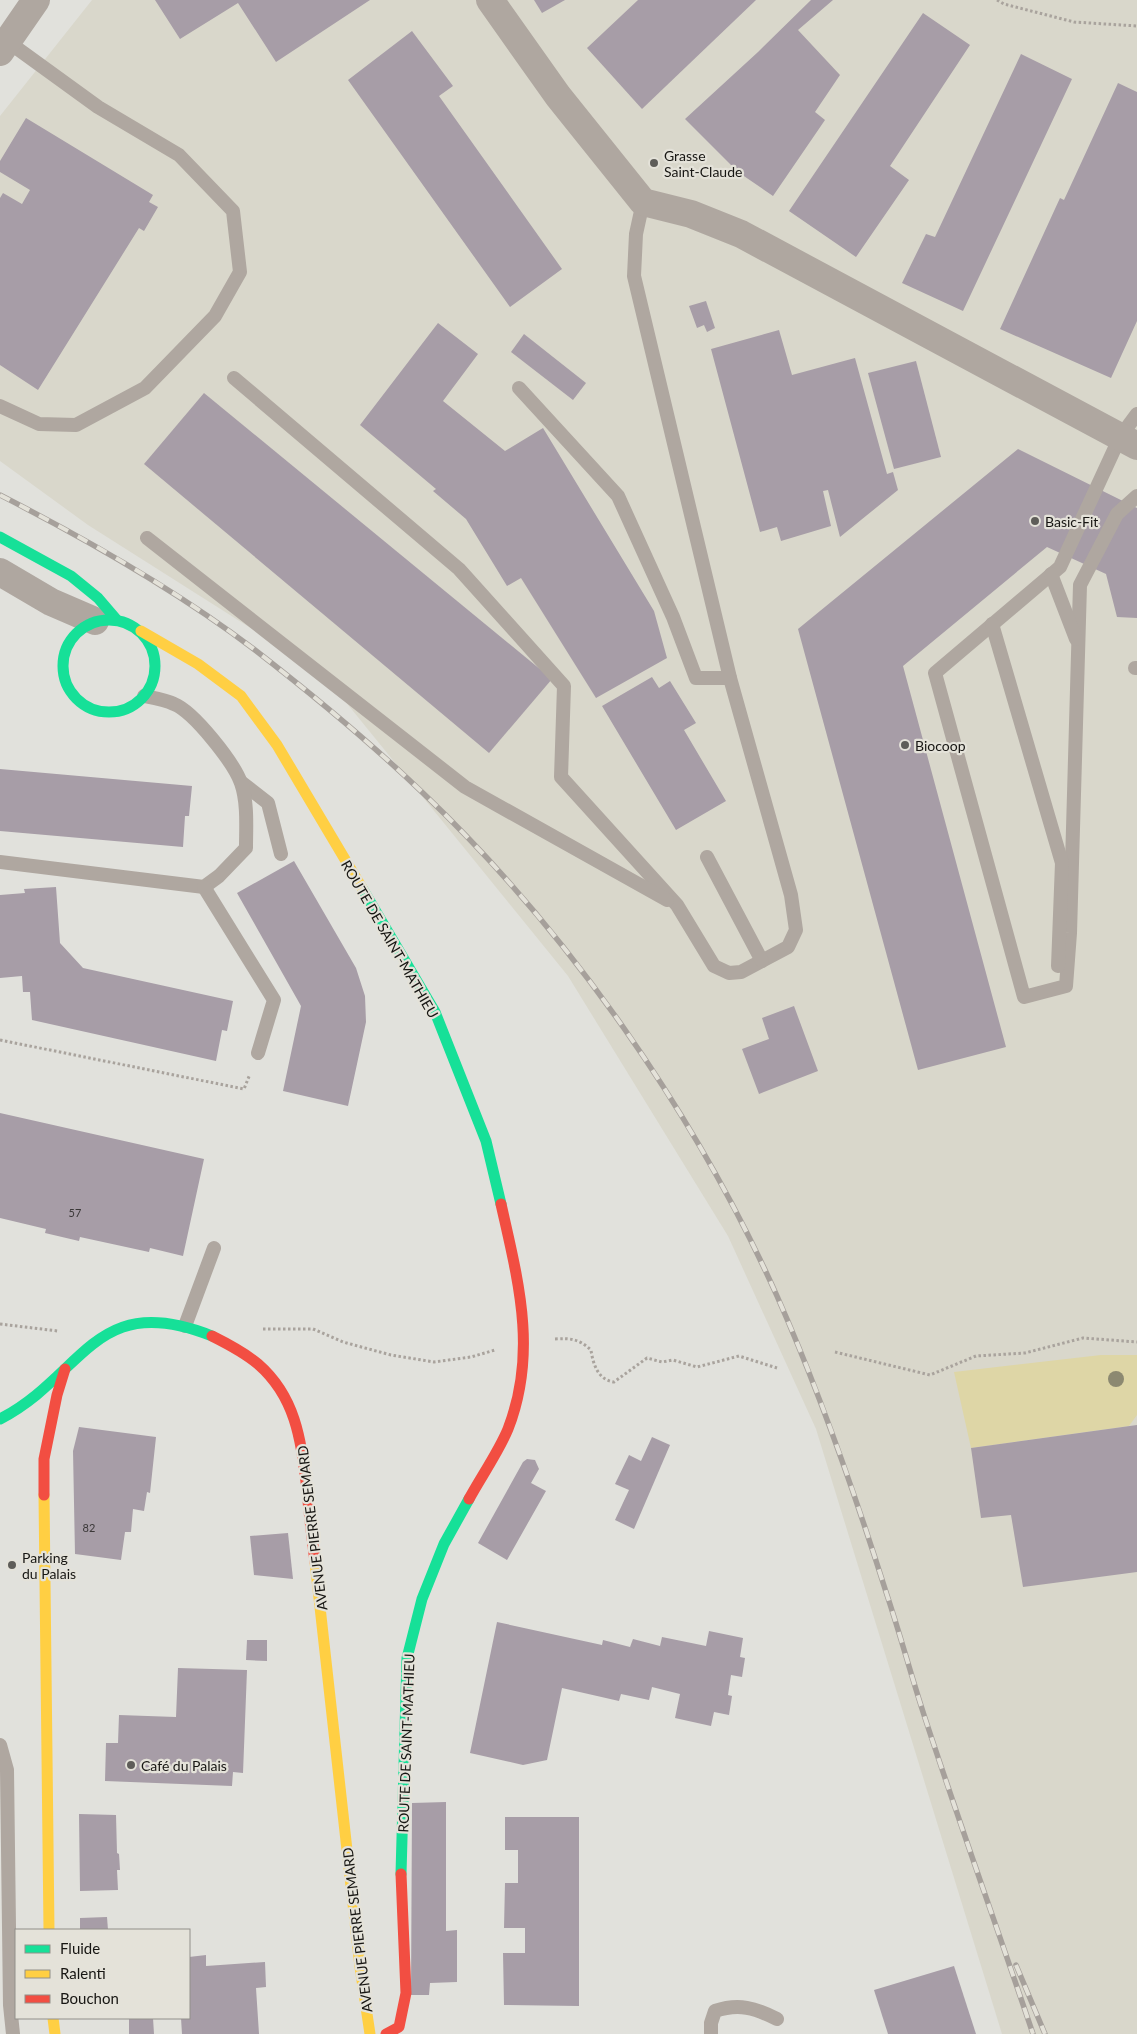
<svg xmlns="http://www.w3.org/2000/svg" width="1137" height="2034" font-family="Lato,sans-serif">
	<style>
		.built { fill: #d9d7cb }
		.green { fill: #ded6a6 }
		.building { fill: #a79da7 }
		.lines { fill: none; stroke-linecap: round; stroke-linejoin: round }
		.path { stroke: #a9a39d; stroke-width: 3; stroke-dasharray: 2.5 2.5; stroke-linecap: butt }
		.lane { stroke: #afa7a0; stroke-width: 14 }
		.street { stroke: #afa7a0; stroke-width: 28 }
		.fast { stroke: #16e098; stroke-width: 11 }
		.slow { stroke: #ffcf43; stroke-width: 11 }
		.jam { stroke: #f24e42; stroke-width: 11 }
		.rail-casing { stroke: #a6a09b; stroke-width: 5.5 }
		.rail { stroke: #e4e2d9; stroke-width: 4; stroke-dasharray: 11; stroke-linecap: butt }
		.tree { fill: #8c8971 }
		.poi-dot { fill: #5e5d59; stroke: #e4e2d9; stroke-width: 2 }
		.labels { text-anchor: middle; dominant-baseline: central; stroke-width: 4.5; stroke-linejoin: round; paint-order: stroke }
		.number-label { font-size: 11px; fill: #3b3838 }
		.poi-label { font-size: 14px; fill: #171613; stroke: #e4e2d9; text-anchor: start }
		.street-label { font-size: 14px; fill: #171613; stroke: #e4e2d9 }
	</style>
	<rect width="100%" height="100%" fill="#e1e1dc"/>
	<path class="built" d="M92,0H1137V2034H1002L816,1429L728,1236L568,976L323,674L88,525L0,461V116Z"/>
	<path class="green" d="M1101,1355H1137V1415L1129,1426L971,1448L954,1372Z"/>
	<g class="building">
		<path d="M155,0H370L276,62L238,3L180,39Z"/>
		<path d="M534,0H565L542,13Z"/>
		<path d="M638,0H756L642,109L587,48Z"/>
		<path d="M811,0H833L798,30L840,75L815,112L825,120L773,196L738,172L685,119L758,52Z"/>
		<path d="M923,13L970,45L890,166L909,180L856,257L789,211Z"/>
		<path d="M412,31L453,86L439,96L562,269L510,307L348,80Z"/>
		<path d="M1021,54L1072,79L963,311L902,283L926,234L935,237Z"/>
		<path d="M1118,83L1137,92V321L1111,378L1000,329L1060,198L1064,200Z"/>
		<path d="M26,118L153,195L149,202L158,207L144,231L139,228L38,390L0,365V198L3,193L22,204L30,190L0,172V161Z"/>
		<path d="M706,301L715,328L707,332L704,325L697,328L689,306Z"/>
		<path d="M438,323L478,354L443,401L505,451L543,428L654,611L667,658L596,698L521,578L507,586L466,519L433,491L436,489L360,425Z"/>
		<path d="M779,330L792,375L855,358L887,474L893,472L898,490L840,537L828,490L823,491L831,526L781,541L777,527L760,532L711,349Z"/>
		<path d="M524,334L586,383L573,400L511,352Z"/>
		<path d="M916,361L941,457L894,469L868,373Z"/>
		<path d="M204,393L552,679L489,753L144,464Z"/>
		<path d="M1018,449L1137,508V618L1117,617L1106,574L1047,547L903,666L1006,1047L918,1070L798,629Z"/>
		<path d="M652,677L659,688L670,681L696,723L684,730L726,801L676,830L602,706Z"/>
		<path d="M0,769L192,786L189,816H185L183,847L0,831Z"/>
		<path d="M294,861L356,968L365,996L366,1022L348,1106L283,1091L301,1006L237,893Z"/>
		<path d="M56,887L60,943L83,968L233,1001L227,1031L222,1030L216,1061L32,1020L30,992H23L22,976L0,978V895L25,893L24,889Z"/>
		<path d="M794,1006L818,1071L759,1094L742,1049L769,1039L762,1018Z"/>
		<path d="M0,1113L204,1159L183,1256L150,1248L149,1252L80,1237L79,1241L45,1233L46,1229L0,1218Z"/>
		<path d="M1137,1425V1572L1023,1587L1011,1515L981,1518L971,1448Z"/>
		<path d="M79,1427L156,1437L150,1493L147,1492L144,1511L133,1509L131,1532H125L121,1560L75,1554L73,1451Z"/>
		<path d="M652,1437L670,1445L634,1529L615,1520L629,1490L615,1484L629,1455L641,1461Z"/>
		<path d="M527,1459L535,1460L539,1469L531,1483L546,1491L507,1560L478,1543L523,1462Z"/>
		<path d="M288,1533L293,1579L254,1575L250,1536Z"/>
		<path d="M497,1622L602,1645L603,1640L630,1647L633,1639L660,1646L662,1637L706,1646L709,1631L743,1638L740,1657L745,1658L742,1677L731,1675L728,1695L732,1696L729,1715L714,1712L711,1726L675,1718L680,1694L652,1687L649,1700L621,1694L619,1701L562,1688L547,1760L523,1765L470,1753Z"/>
		<path d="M247,1640H267V1661L246,1660Z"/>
		<path d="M178,1668L247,1670L243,1773L233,1772L232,1786L105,1781L106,1743H118L119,1715L176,1717Z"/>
		<path d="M446,1802V1931L457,1930V1982L430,1983L429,1995H411L412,1803Z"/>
		<path d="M79,1814L116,1815L117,1853L119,1854L120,1870H117L118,1890L80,1891Z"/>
		<path d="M505,1817H579V2006L504,2005L503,1953H525V1928H504L505,1883H518V1850H505Z"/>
		<path d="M107,1917L108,1930H80V1918Z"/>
		<path d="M206,1955V1966L265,1962L266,1987L256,1988L259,2034H182L181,2018H189V1957Z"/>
		<path d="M954,1966L976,2034H888L874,1990Z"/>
		<path d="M129,2018H153L154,2034H129Z"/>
	</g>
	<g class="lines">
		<g class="path">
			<path d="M997,0L1004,4L1074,22L1137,26"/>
			<path d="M0,1040L244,1089L250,1074"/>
			<path d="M0,1324L58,1331"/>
			<path d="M263,1329H313L343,1342L391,1355L434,1362L471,1357L495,1350"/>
			<path d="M555,1339C571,1338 579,1339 591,1350C593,1364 598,1380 614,1382L647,1358L662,1362L673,1360L697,1367L739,1356L777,1368"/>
			<path d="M835,1352L930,1375L976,1356L1025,1353L1083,1338L1137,1342"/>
		</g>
		<g class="lane">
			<path d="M234,378L459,569L564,686L561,777L677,905L714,966L729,973L741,972L788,947L796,930L791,895L730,678L634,276L636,234L643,202"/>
			<path d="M519,388L618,496L673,617L696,678H730"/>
			<path d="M0,406L39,424L76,425L145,388L215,316L240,272L233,211L179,155L98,107L7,41"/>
			<path d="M1137,414L1120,437L1060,567L935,673L1024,997L1066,986L1070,933L1080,585L1117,514L1137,496"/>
			<path d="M147,538L465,787L667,900"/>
			<path d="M1051,574L1076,639"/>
			<path d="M992,624L1062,863L1058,966"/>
			<path d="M1135,668H1137"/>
			<path d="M241,782L268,803L281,854"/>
			<path d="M707,857L762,961"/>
			<path d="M0,862L204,887L219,876L246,848C246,827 248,803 241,783C234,763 194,712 174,704C165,700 154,698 144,696"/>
			<path d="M204,887L274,1000L258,1053"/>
			<path d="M185,1326L214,1248"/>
			<path d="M0,1745L7,1770L10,2005L13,2034"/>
			<path d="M711,2034V2023L715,2011C739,2003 755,2008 777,2019"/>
		</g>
		<g class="street">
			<path d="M490,0L558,96L643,202L691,214L741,234L1137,446"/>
			<path d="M0,52L36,0"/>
			<path d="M0,572L51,602L95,621"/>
		</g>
		<g class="fast">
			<path d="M0,537L71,576L98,598L116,619"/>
			<circle cx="109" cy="666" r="46"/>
			<path d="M362,888L435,1012L486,1141L501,1204"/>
			<path d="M0,1419C85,1375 94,1289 212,1336"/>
			<path d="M401,1874L407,1658L422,1599L444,1544L469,1499"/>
		</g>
		<g class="slow">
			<path d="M141,631L198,664L241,696L277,745L362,888"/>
			<path d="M44,1495L49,1930"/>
			<path d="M315,1562L360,1967L370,2034"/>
			<path d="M53,2018L55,2034"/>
		</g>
		<g class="jam">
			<path d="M212,1336C228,1344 245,1353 258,1364C297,1398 301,1442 307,1490C309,1514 312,1538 315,1562"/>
			<path d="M44,1495V1459L57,1395L65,1369"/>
			<path d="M469,1499C481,1477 499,1451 508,1429C538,1352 518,1280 501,1204"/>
			<path d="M386,2034L399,2027L406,1993L401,1874"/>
		</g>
		<g class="rail-casing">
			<g id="rail">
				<path d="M0,495C88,540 176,590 255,650C313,695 371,743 424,794C568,931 696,1115 777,1296C820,1393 855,1494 887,1595C900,1634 911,1675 924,1715C959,1822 997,1927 1033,2034"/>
				<path d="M1016,1965L1045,2034"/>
			</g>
		</g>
		<use href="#rail" class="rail"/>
	</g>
	<circle class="tree" cx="1116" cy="1379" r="8"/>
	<g class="poi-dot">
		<circle cx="654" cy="163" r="5"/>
		<circle cx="1035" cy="521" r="5"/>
		<circle cx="905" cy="745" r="5"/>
		<circle cx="12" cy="1565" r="5"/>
		<circle cx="131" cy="1765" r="5"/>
	</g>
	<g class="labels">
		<g class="number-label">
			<text x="75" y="1212">57</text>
			<text x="89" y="1527">82</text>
		</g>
		<g class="poi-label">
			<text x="664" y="155">Grasse<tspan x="664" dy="16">Saint-Claude</tspan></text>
			<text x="1045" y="521">Basic-Fit</text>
			<text x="915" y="745">Biocoop</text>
			<text x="22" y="1557">Parking<tspan x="22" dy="16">du Palais</tspan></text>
			<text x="141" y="1765">Café du Palais</text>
		</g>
		<g class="street-label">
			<text transform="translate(390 939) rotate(60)">ROUTE DE SAINT-MATHIEU</text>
			<text transform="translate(312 1528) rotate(-97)">AVENUE PIERRE SEMARD</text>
			<text transform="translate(406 1743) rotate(-88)">ROUTE DE SAINT-MATHIEU</text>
			<text transform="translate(357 1930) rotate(-97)">AVENUE PIERRE SEMARD</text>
		</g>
	</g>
	<rect x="15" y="1929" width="175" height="90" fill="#e4e2d9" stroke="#92908a"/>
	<rect x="25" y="1945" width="25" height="8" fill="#16e098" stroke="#92908a"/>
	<text x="60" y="1954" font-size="15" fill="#171613">Fluide</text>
	<rect x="25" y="1970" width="25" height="8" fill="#ffcf43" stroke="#92908a"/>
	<text x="60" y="1979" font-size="15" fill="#171613">Ralenti</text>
	<rect x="25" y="1995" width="25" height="8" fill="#f24e42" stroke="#92908a"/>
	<text x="60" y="2004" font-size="15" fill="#171613">Bouchon</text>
</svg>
